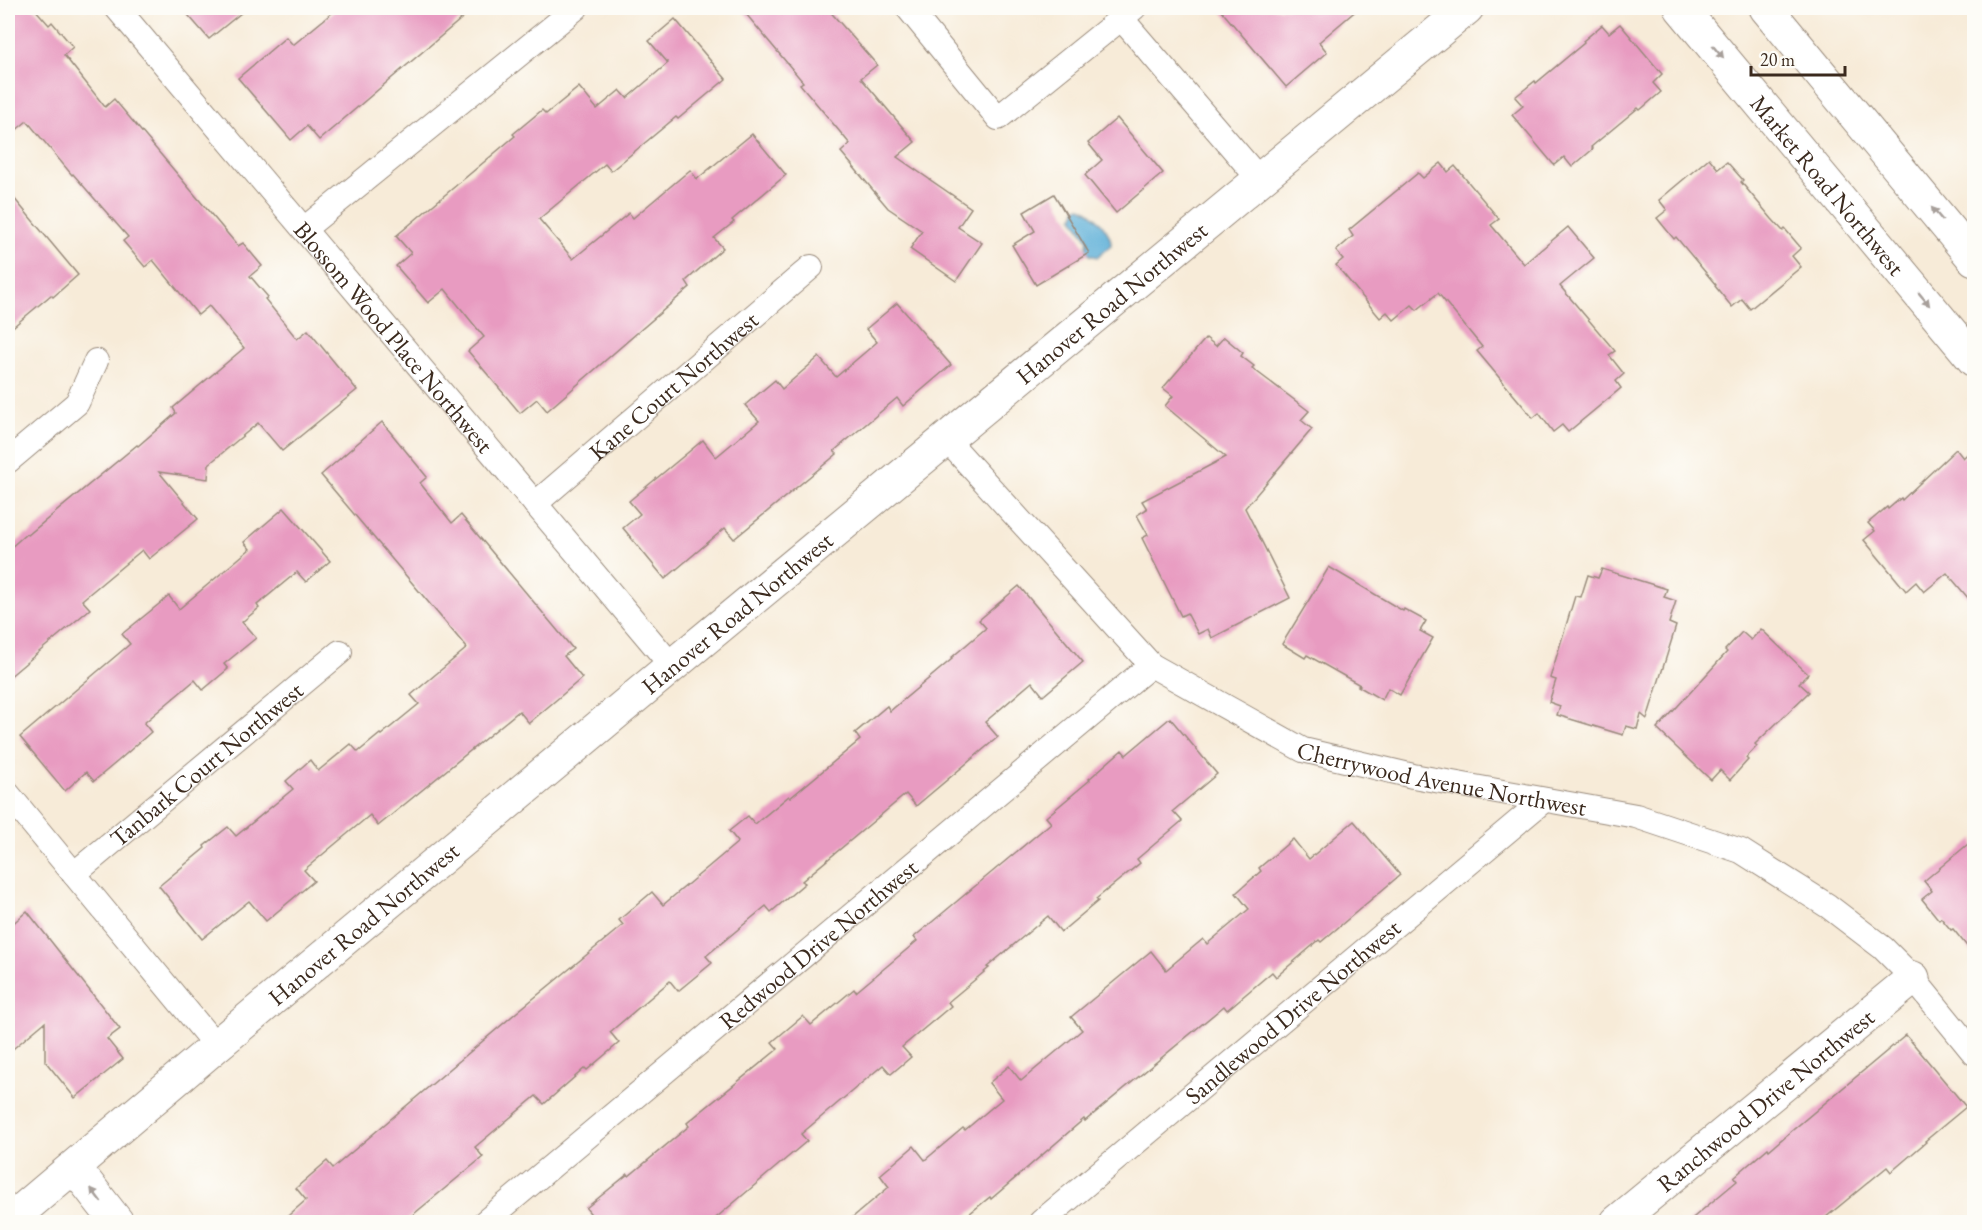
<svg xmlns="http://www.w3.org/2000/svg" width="1982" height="1230" font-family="'EB Garamond',serif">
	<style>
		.water { fill: #5cafd8; stroke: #4c6c7b; stroke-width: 1.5 }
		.building { fill: #e89bc1 }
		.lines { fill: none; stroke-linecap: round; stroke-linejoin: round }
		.street-casing { stroke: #998a7b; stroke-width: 26 }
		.secondary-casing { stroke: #998a7b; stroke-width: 35 }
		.street { stroke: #fff; stroke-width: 24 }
		.secondary { stroke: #fff; stroke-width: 33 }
		.oneway { fill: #a79f9a }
		.labels { text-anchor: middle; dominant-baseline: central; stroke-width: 6; stroke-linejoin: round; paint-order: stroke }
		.street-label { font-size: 24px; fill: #3b2a1e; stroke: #fdfcf7 }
	</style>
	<rect width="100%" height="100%" fill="#fdfcf7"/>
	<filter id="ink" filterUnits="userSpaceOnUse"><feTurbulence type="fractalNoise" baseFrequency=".0167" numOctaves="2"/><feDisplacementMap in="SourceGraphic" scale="12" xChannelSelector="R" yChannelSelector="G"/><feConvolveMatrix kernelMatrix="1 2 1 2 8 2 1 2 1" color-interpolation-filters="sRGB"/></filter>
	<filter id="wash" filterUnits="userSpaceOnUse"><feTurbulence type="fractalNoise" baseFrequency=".008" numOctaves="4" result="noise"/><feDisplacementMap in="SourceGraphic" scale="24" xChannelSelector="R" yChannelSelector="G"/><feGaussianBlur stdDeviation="1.35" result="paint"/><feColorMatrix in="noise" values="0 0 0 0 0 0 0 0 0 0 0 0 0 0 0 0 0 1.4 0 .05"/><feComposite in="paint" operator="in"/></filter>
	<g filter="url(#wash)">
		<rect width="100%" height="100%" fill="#f7ebd8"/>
		<path class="water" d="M1081,207C1093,212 1112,232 1111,245L1097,257L1090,255L1086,250L1088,240L1073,218L1077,208Z"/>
		<g id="blocks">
			<g class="building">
				<path d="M8,8H34L49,25L52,22L73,47L64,55L105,107L114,99L238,246L243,243L262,266L250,276L268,297L265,299L297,339L308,330L357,390L282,451L258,423L209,464L208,479L159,472L198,519L149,559L142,550L82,600L90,609L8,678V550L26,534L28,535L137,445L138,446L176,413L173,408L244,348L209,306L198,315L153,260L145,267L123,241L128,237L73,174L72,175L27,121L8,137Z"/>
				<path d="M182,8H247L209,39Z"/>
				<path d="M338,8H474L319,140L307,126L291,140L238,78L286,37L293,45Z"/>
				<path d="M741,8H827L877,65L861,78L915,142L897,157L971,208L958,227L982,243L956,281L910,249L922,231L888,208L841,152L850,144L800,84L803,82Z"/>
				<path d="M1219,8H1359L1319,42L1327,52L1286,87Z"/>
				<path d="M675,19L726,79L678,119L676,117L611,171L605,164L539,219L573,259L629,213L633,218L690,170L697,179L752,134L786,175L732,220L734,222L714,238L723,248L686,281L690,287L547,411L537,399L520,413L468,351L484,337L445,289L428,303L396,266L411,253L396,236L515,136L513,134L542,110L546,114L579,87L597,109L620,90L627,98L668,63L649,41Z"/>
				<path d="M1620,24L1662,74L1653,83L1661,92L1640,110L1638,108L1591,147L1593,149L1572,167L1564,157L1554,165L1512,115L1523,106L1515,97L1535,81L1536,83L1584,43L1583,41L1602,25L1609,33Z"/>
				<path d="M1117,118L1163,173L1116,213L1085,175L1102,160L1088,143Z"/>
				<path d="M1709,158L1718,169L1727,162L1743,180L1741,182L1772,219L1783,231L1785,229L1801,248L1792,256L1801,267L1750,309L1742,299L1732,307L1715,286L1716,285L1676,237L1674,239L1657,218L1667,210L1659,200Z"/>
				<path d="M1441,163L1448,172L1455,166L1499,219L1491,225L1524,264L1568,227L1594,258L1560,286L1615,351L1609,355L1624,374L1616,381L1621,388L1568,432L1562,425L1553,432L1539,413L1533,418L1477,351L1482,347L1438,293L1417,310L1412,305L1394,320L1387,312L1380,318L1336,265L1343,259L1336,251L1353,236L1349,230L1418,173L1423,178Z"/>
				<path d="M8,191L78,275L53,297L51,295L8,331Z"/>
				<path d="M1054,194L1089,253L1036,285L1012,245L1035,231L1024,212Z"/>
				<path d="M897,303L951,365L903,406L897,398L834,451L837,454L734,539L725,528L665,579L623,528L640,514L629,501L703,440L716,457L759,421L745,405L775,380L782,389L819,357L836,377L877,342L866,329Z"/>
				<path d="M1224,337L1243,353L1241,356L1254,366L1252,368L1309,411L1301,420L1312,429L1245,508L1290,598L1212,638L1208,629L1198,634L1187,613L1181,616L1142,538L1148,535L1137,515L1147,509L1142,501L1226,457L1165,406L1173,396L1163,388L1206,338L1216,346Z"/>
				<path d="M382,422L427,477L420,483L452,523L461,515L573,649L564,656L582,678L529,723L519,711L378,826L370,815L304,870L314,881L266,921L249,901L202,939L159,886L205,848L204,846L228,827L236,836L293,789L286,781L310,760L318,771L351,744L358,752L380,734L381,735L419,704L411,695L467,648L321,475Z"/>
				<path d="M1974,448V605L1947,573L1924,592L1916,582L1906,591L1864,540L1875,531L1868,523L1887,507L1888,509L1901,498L1902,500L1956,449L1963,458Z"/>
				<path d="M284,508L330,561L306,582L297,572L257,605L259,608L242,622L256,638L224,664L228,669L203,690L195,680L144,723L151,732L118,761L94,781L86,772L65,791L20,737L130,644L122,634L169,596L179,609L250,549L244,542Z"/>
				<path d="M1329,567L1403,611L1404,609L1426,621L1420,631L1433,638L1400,695L1388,688L1382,700L1358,686L1360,685L1307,655L1305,658L1282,644Z"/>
				<path d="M1602,569L1667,589L1664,597L1676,601L1669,623L1676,626L1647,719L1641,714L1637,729L1626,726L1623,735L1557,715L1560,706L1549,702L1556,680L1550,678L1575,596L1581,597L1588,575L1598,578Z"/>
				<path d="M1019,586L1083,662L1043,696L1032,682L985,722L998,737L916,806L906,794L802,881L805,883L771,912L766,906L706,956L712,963L678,991L670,981L610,1032L619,1043L587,1070L585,1068L544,1104L536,1096L475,1147L483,1157L404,1222H281L306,1200L296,1188L327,1161L333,1168L517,1012L623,925L619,920L652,892L663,905L738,842L729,831L748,816L755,824L789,796L790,798L860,740L855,733L887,706L890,711L952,659L951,658L986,628L979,620Z"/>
				<path d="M1761,629L1808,674L1799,683L1809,692L1755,744L1757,746L1746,758L1748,760L1730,780L1720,770L1711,780L1657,729L1727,652L1725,650L1742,632L1751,640Z"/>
				<path d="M1170,718L1217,774L1173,811L1182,821L1137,859L1140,863L1096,899L1098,901L1061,932L1048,916L987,967L989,968L948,1002L951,1006L902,1047L911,1057L891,1074L883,1065L801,1134L807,1141L711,1222H597L586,1208L628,1174L629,1176L689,1126L687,1123L778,1049L772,1042L803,1016L811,1025L854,989L856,992L917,941L914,937L1051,823L1046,817L1090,780L1089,779L1122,750L1126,755Z"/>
				<path d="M1354,821L1400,875L1321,942L1319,940L1276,977L1272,972L1227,1010L1224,1006L1085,1121L1084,1119L991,1199L990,1197L959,1222H847L889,1187L880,1175L914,1146L925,1160L963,1128L965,1130L1002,1099L989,1083L1009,1066L1021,1081L1082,1030L1071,1017L1151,951L1166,970L1203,939L1207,944L1249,909L1236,893L1261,871L1259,868L1293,839L1309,859Z"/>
				<path d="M1974,839V955L1953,929L1951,930L1941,918L1939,920L1922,899L1932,891L1924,881Z"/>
				<path d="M27,911L120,1029L107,1039L123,1059L75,1098L45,1061V1022L8,1053V928Z"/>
				<path d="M1906,1035L1966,1107L1925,1141L1926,1142L1891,1172L1887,1167L1820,1222H1688L1737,1181L1734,1177L1768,1148L1769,1150Z"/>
			</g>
		</g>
	</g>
	<g filter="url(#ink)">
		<use href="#blocks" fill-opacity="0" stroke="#998a7b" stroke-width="1.5"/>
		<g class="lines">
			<g class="street-casing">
				<g id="street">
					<path id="s1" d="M117,8L672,666"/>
					<path d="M908,8L998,118L1134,8"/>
					<path d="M1121,18L1260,180"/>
					<path d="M304,229L576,8"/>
					<path id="s2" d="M946,439L1151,665L1303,750L1413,776L1636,816L1741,851L1828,906L1883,948L1913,978L1974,1053"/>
					<path d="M8,461L77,403L96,361"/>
					<path id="s3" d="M535,504L811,267"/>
					<path d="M8,794L216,1046"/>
					<path id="s4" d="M74,874L340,652"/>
					<path id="s5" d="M485,1222L1151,665"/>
					<path id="s6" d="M1041,1222L1544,800"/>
				</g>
			</g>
			<g class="secondary-casing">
				<g id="secondary">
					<path id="s7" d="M1681,8L1974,360"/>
					<path d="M1766,8L1974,259"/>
					<path d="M74,1167L117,1222"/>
					<path id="s8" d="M8,1222L216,1046L672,666L1467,8"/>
					<path id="s9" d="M1617,1222L1913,978"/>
				</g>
			</g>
			<use href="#street" class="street"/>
			<use href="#secondary" class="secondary"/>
		</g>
		<defs><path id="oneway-solid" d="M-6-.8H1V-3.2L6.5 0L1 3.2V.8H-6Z" transform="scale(1.5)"/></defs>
		<g class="oneway">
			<use href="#oneway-solid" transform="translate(1718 52) rotate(50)"/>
			<use href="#oneway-solid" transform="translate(1937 214) rotate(-130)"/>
			<use href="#oneway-solid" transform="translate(1924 299) rotate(50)"/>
			<use href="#oneway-solid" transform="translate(96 1195) rotate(-127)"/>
		</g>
	</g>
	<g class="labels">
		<g class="street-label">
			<text stroke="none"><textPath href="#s7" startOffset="230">Market Road Northwest</textPath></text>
			<text stroke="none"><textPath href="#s8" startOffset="1436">Hanover Road Northwest</textPath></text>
			<text stroke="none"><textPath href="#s1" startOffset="430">Blossom Wood Place Northwest</textPath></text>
			<text stroke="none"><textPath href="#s3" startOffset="182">Kane Court Northwest</textPath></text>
			<text stroke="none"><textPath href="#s8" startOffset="950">Hanover Road Northwest</textPath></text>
			<text stroke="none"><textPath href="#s4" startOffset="172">Tanbark Court Northwest</textPath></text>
			<text stroke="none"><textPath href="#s2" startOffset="621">Cherrywood Avenue Northwest</textPath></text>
			<text stroke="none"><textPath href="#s8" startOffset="464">Hanover Road Northwest</textPath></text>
			<text stroke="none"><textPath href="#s5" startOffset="434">Redwood Drive Northwest</textPath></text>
			<text stroke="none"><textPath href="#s6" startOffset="328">Sandlewood Drive Northwest</textPath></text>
			<text stroke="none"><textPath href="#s9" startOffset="192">Ranchwood Drive Northwest</textPath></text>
		</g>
	</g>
	<rect width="1982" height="1230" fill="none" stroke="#fdfcf7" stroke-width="30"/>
	<path d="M1751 66v9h94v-9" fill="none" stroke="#3b2a1e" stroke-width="3"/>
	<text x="1760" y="66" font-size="18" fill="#3b2a1e" stroke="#fdfcf7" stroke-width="4.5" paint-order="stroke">20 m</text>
</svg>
